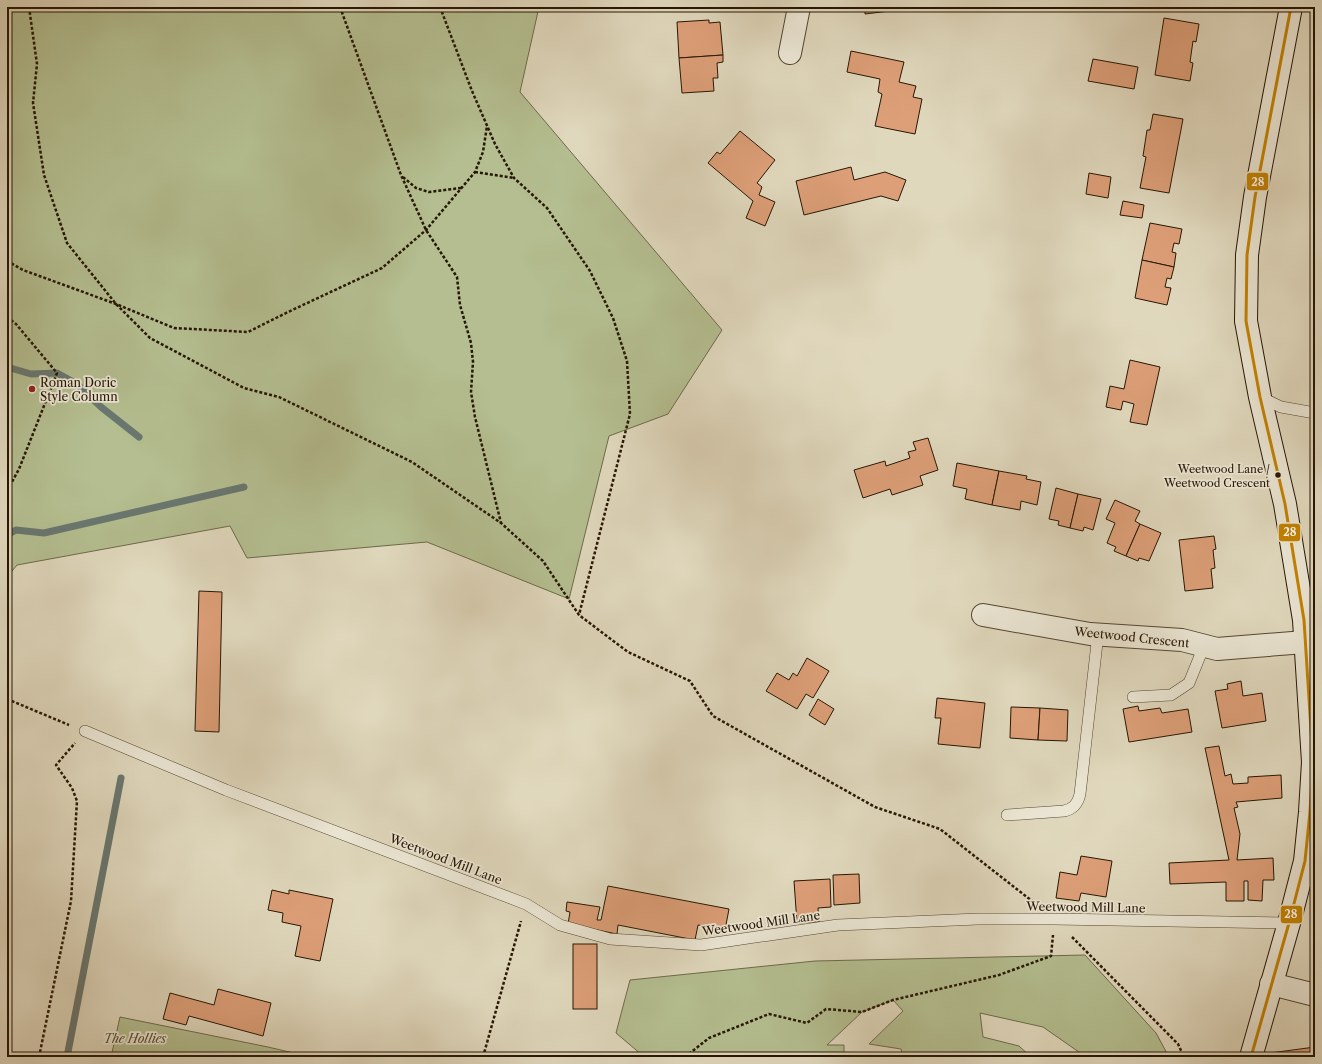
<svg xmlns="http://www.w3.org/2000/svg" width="1322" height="1064" font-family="'Libre Caslon Text',serif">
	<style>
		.green { fill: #b4be90; stroke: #6d6a4a }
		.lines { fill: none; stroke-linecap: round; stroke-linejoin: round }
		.stream { stroke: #697770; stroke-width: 7 }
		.building { fill: #dd9f78; stroke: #261604 }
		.lane-casing { stroke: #544632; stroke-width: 12 }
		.street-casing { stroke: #544632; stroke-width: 24 }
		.secondary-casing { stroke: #261604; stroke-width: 24 }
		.path { stroke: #261604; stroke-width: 2.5; stroke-dasharray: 3 2; stroke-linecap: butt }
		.lane { stroke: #ebe6d4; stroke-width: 11 }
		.street { stroke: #ebe6d4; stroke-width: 22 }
		.secondary { stroke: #ebe6d4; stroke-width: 22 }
		.bus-1-casing { stroke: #ebe6d4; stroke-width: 6 }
		.bus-1 { stroke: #c38201; stroke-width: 3 }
		.poi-dot { fill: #8f2418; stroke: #ebe6d4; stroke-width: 1.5 }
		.bus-dot { fill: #261604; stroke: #ebe6d4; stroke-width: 1.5 }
		.labels { text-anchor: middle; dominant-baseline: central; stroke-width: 3.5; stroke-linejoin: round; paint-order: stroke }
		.bus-label { font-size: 11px; fill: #261604; stroke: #ebe6d4; text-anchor: end }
		.poi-label { font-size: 12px; fill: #261604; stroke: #ebe6d4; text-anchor: start }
		.street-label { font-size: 12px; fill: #261604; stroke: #ebe6d4 }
		.park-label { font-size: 12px; font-style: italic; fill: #51482e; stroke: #ebe6d4 }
		.line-badge { stroke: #ebe6d4; stroke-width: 1.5 }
		.badge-label { font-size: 11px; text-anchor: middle; font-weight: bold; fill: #fff }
	</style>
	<rect width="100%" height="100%" fill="#e0d8bd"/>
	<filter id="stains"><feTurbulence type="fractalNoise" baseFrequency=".005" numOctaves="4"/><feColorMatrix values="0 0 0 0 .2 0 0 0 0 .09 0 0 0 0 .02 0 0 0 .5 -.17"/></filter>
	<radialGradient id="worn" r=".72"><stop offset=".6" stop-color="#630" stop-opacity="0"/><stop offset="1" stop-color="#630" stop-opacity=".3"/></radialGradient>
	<g class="green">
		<path d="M7,7H539L520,92L722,330L668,414L609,436L569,599L427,542L247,558L230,526L17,565L7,577Z"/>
		<path d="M1085,955L1156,1033L1169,1057H1086L1043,1027L980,1013L983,1037L1019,1046L1031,1057H903L901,1049L869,1044L903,1011L893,1000L862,1012L827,1045H844V1057H641L642,1055L616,1033L630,980L815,961Z"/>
		<path d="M120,1017L268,1047L311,1057H111Z"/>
	</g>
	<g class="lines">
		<g class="stream">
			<path d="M7,367L31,374L57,373L77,384L101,407L139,437"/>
			<path d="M7,535L16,530L44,533L244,487"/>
			<path d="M67,1057L121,778"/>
		</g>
	</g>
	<g class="building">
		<path d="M865,7H898V10L865,14Z"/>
		<path d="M1164,18L1199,24L1196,42L1193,41L1190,62L1193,63L1190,81L1155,75Z"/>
		<path d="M709,20V23L720,22L723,55L679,58L677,22Z"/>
		<path d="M851,51L904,62L899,82L916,86L913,97L922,99L915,134L875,126L882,94L878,92L880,79L847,72Z"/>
		<path d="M723,55V62L717,63L718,78H713L714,91L682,93L679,58Z"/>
		<path d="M1093,59L1138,67L1134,89L1088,81Z"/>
		<path d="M1153,114L1183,119L1169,193L1140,188L1146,157L1143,156L1147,130H1150Z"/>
		<path d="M740,131L775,160L757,183L762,187L759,195L775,202L765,226L746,218L753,201L708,163L717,152L720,154Z"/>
		<path d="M851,167L854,180L885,172L906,180L898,201L881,196L804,215L796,181Z"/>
		<path d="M1089,173L1111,177L1108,198L1086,194Z"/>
		<path d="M1123,201L1144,205L1142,218L1120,215Z"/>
		<path d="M1150,223L1182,229L1179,244L1174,243L1172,252L1176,253L1174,267L1142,260Z"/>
		<path d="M1142,260L1174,267L1171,279L1167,278L1165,287L1171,288L1167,305L1135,298Z"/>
		<path d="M1130,360L1160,367L1147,425L1130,422L1134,404L1123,401L1121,410L1106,407L1110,386L1124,389Z"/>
		<path d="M928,438L938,470L920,476L923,485L892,495L890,489L863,498L854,470L885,461L886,466L910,458L908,452L916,450L913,442Z"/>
		<path d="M957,463L999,471L992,505L965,499L967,489L953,486Z"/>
		<path d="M999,471L1027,476L1026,479L1041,482L1037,505L1021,501L1020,510L992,505Z"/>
		<path d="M1056,488L1078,494L1070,528L1058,525L1059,521L1049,519Z"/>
		<path d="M1078,494L1101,499L1093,530L1084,527L1083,531L1070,528Z"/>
		<path d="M1115,500L1140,511L1135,521L1140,524L1126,556L1114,551L1116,547L1107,543L1115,523L1106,519Z"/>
		<path d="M1140,524L1161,533L1149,561L1139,558L1138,561L1126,556Z"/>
		<path d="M1214,536L1216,549L1213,550L1215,568L1211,569L1213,588L1185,591L1179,540Z"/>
		<path d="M199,591L222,592L219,732L195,731Z"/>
		<path d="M807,658L829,671L813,698L806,694L797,709L766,691L777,673L789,680L793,673L797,676Z"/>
		<path d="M1241,681L1243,696L1262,693L1266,721L1222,728L1215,691L1228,689L1227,684Z"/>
		<path d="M937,698L985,703L980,748L938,744L941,718H935Z"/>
		<path d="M818,699L834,709L825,725L809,715Z"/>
		<path d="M1138,706L1139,711L1160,708L1162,713L1188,709L1192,732L1129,742L1123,709Z"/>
		<path d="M1011,707L1040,708L1038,740L1010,738Z"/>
		<path d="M1040,708L1068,710L1067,741L1038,740Z"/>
		<path d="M1219,746L1225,776L1231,774L1233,784L1248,783V777L1281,775L1282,798L1236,802L1238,807L1234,808L1240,834L1237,860L1273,858L1274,880H1263L1262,901L1248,900V881H1244V901H1226V882L1170,884L1169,863L1229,860L1205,748Z"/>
		<path d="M1081,856L1112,861L1106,897L1081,893L1079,901L1056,898L1060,872L1077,875Z"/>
		<path d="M859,874L860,903L834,905L833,875Z"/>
		<path d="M830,879L831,907L818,908L819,922L797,923L794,881Z"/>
		<path d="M608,886L729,909L725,930L698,925L695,940L618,925L617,934L568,924L570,912L566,911L567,902L600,907L597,920H601Z"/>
		<path d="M272,890L289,894V890L333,899L320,961L295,956L301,926L282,922L283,913L268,910Z"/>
		<rect x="573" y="944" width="24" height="65"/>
		<path d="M218,989L271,1003L263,1036L189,1016L186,1025L163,1019L170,993L214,1005Z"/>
		<path d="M1315,1047V1057H1270V1053Z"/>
	</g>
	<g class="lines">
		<g class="lane-casing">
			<g id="lane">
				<path d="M1260,397L1281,407L1315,413"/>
				<path d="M1133,697L1171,695L1189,683L1204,646"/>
				<path d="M85,731L226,790L526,904L560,925L610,939L701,945L838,925L978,919H1054L1289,923"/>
				<path d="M1007,815L1064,811C1074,809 1078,803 1080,794L1098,634"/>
			</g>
		</g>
		<g class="street-casing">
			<g id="street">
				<path d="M790,53L799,7"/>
				<path d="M983,615L1090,634L1182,640L1217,649L1305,642"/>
				<path d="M1271,984L1315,995"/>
			</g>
		</g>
		<g class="secondary-casing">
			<path id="secondary" d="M1251,1057L1289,923L1305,861L1310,812L1313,762L1304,620L1285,504L1260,397L1246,321L1247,255L1255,197L1291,7"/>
		</g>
		<g class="path">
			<path d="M29,7L37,64L33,103L44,175L67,243L116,304L150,338L244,388L279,397L412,462L501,523L543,561L579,615L628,652L690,681L713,716L875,807L940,829L1032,901"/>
			<path d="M340,7L401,175L426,230L457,277L460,305L471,343L473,362L471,392L475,417L501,523"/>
			<path d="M440,7L472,91L495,144L514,178L547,208L590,271L613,318L627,361L630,414L579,615"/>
			<path d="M475,172L514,178"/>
			<path d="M403,177L416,188L429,192L461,188"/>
			<path d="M7,261L23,270L116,304L174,328L248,332L288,312L382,268L426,230L475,172L483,152L487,126"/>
			<path d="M7,317L16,324L57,373L19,469L7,491"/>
			<path d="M7,699L69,725"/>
			<path d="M1072,937L1178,1044L1184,1057"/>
			<path d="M39,1057L71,901L77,801L72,788L56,765L75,743"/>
			<path d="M483,1057L521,921"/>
			<path d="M685,1057L709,1038L769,1014L807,1023L826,1009L862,1012L893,1000L999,975L1051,956L1053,935"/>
		</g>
		<use href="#lane" class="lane"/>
		<use href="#street" class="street"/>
		<use href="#secondary" class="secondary"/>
		<g class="bus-1-casing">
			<path id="bus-1" d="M1251,1057L1289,923L1305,861L1310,812L1313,762L1304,620L1285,504L1260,397L1246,321L1247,255L1255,197L1291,7"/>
		</g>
		<use href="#bus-1" class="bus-1"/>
	</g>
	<circle class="poi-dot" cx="32" cy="389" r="4"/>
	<circle class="bus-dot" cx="1278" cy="475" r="3.5"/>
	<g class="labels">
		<g class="bus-label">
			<text x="1270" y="469">Weetwood Lane /<tspan x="1270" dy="14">Weetwood Crescent</tspan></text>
		</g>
		<g class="poi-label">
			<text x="40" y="382">Roman Doric<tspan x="40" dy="14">Style Column</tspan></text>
		</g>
		<g class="street-label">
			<text transform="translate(1132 637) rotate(6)">Weetwood Crescent</text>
			<text transform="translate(446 859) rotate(21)">Weetwood Mill Lane</text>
			<text transform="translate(1086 907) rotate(1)">Weetwood Mill Lane</text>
			<text transform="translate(761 923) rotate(-8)">Weetwood Mill Lane</text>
		</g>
		<g class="park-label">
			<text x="135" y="1038">The Hollies</text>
		</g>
	</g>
	<g class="line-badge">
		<rect x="1246" y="172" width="23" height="19" rx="4" fill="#c38201"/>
		<rect x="1278" y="523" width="23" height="19" rx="4" fill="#c38201"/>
		<rect x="1280" y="905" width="23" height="19" rx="4" fill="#c38201"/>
	</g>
	<g class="badge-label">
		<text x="1258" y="186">28</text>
		<text x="1290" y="536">28</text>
		<text x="1291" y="918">28</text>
	</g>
	<rect width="1322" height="1064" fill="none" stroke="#e0d8bd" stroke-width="24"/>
	<rect x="8" y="8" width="1306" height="1048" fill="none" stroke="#261604" stroke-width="2"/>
	<rect x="12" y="12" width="1298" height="1040" fill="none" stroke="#261604"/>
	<rect width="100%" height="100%" filter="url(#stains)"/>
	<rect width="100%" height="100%" fill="url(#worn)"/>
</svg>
